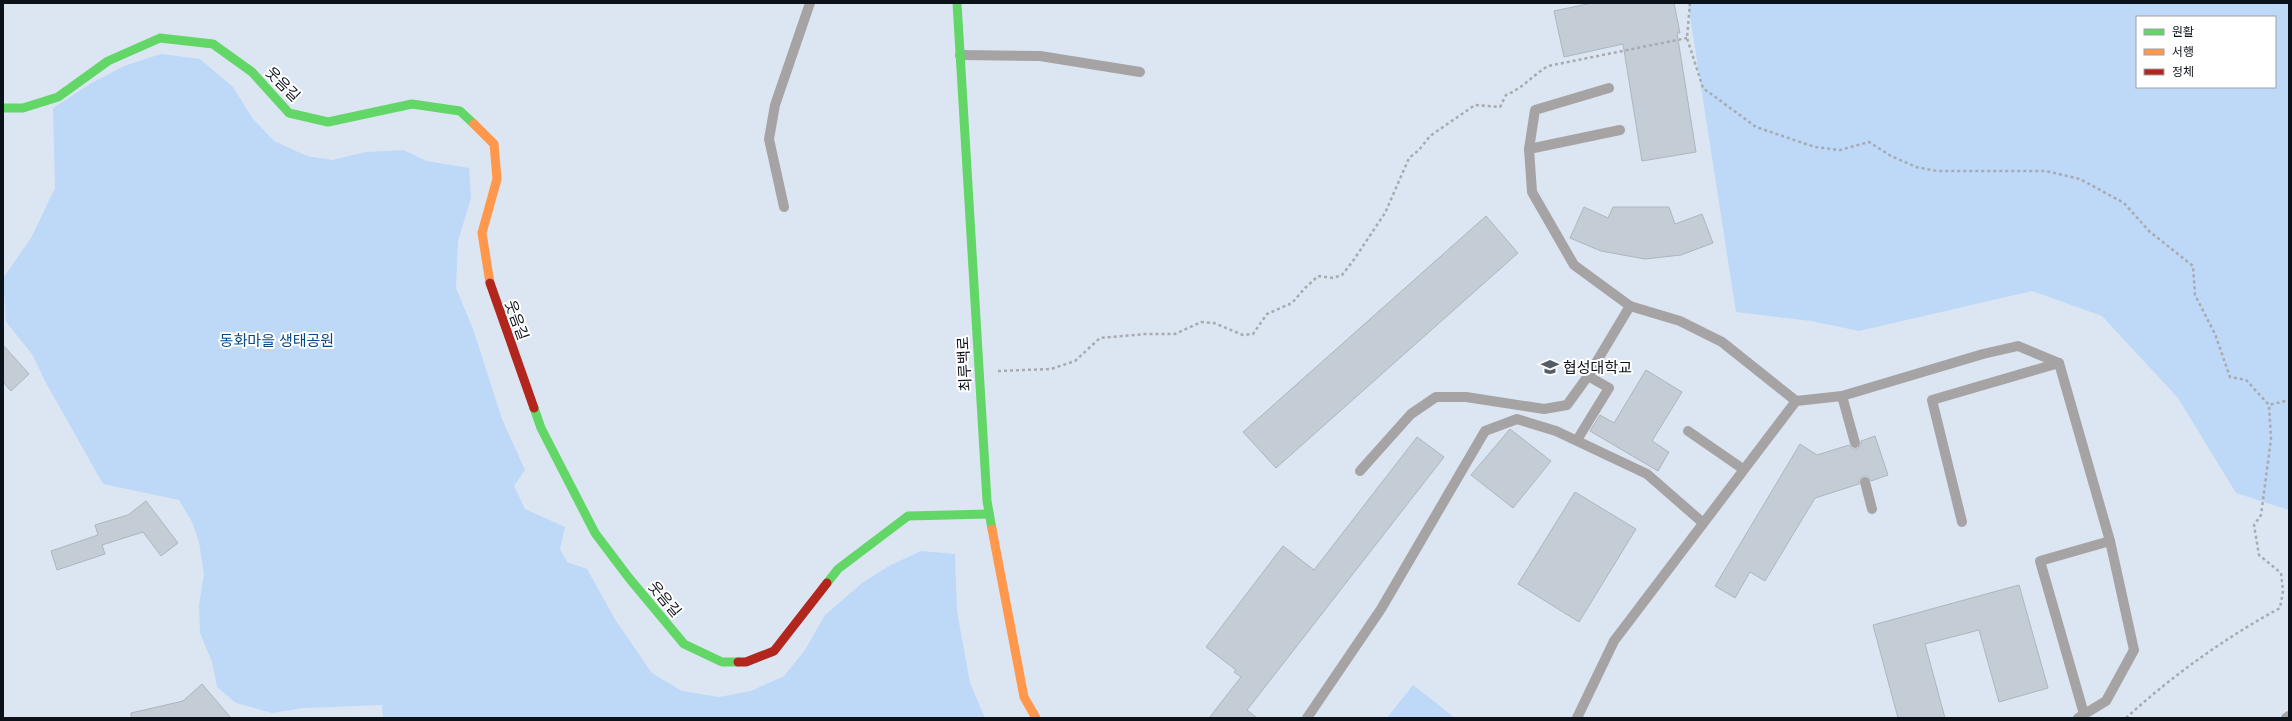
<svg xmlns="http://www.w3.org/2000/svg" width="2292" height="721" font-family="Mulish,'Noto Sans KR',sans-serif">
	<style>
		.green { fill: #bed8f8; fill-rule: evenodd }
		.building { fill: #c4ccd5; stroke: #adb5be }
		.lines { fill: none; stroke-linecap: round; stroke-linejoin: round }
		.path { stroke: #a7aaae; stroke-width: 2.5; stroke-dasharray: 3 3; stroke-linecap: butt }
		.lane { stroke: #a6a3a4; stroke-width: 10 }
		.fast { stroke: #63d668; stroke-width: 9 }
		.slow { stroke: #ff974d; stroke-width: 9 }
		.jam { stroke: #b3261e; stroke-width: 9 }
		.labels { text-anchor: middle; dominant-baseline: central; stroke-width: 4; stroke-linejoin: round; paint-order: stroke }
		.street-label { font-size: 15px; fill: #0c1219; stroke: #fff }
		.park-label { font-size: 15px; fill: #064889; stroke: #fff }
		.poi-label { font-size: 15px; fill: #0c1219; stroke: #fff; text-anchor: start }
	</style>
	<rect width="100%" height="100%" fill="#dce6f2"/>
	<g class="green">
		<path d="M1688,3H2289V510L2236,493L2178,398L2102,316L2032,291L1859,331L1811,321L1736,312ZM2137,17H2275V87H2137Z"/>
		<path d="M161,54L200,59L233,87L253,119L274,141L307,156L332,160L366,152L403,150L427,161L469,168L471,198L458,241L456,288L473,329L502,419L525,470L514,486L525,509L565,527L560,549L567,562L587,569L616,621L652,673L682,691L719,697L751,691L784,676L805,650L825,615L862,583L889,566L921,551L955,554L957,611L970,683L985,718H383L382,705L303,708L272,713L236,703L217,687L212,662L200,633L199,605L204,574L199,542L192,522L179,500L103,484L46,383L32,354L6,322L3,278L31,238L55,188L53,108L90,84L124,66Z"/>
		<path d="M1413,685L1455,718H1387Z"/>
	</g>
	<g class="building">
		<path d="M1592,3H1674L1680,33H1677L1696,152L1642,161L1623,44L1564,57L1554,11Z"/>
		<path d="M1584,207L1608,218L1613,207H1669L1675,224L1702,214L1713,243L1681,255L1645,259L1601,251L1570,238Z"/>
		<path d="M1486,216L1518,253L1276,468L1243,432Z"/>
		<path d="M3,345L29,374L11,391L3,382Z"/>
		<path d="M1646,370L1682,392L1652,441L1669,452L1658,471L1590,431L1600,415L1614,423Z"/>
		<path d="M1510,429L1551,461L1513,508L1471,475Z"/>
		<path d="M1875,436L1888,475L1871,481L1867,476H1863L1859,480V484L1815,498L1765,581L1750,572L1735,598L1715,586L1800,444L1817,455L1849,445L1853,449H1857L1861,445V441Z"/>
		<path d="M1417,437L1444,457L1247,710L1257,718H1209L1241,677L1234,672L1236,670L1206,647L1283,546L1314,570Z"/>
		<path d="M1575,492L1636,529L1579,622L1518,584Z"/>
		<path d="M146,501L178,543L161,556L143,532L102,545L105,554L57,570L51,551L98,535L95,525L128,515Z"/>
		<path d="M2019,585L2048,688L1999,702L1979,630L1925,644L1945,718H1898L1873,625Z"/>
		<path d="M202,684L231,718H131V713L183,701Z"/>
	</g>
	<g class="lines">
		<g class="path">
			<path d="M1690,3L1687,38L1703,88L1756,127L1815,147L1840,150L1869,142L1891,156L1916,167L1937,171H2046L2080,179L2124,203L2149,231L2193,266L2195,295L2215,334L2230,377L2246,380L2269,405L2289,400"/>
			<path d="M998,371L1051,369L1075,361L1100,338L1145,334H1175L1201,322L1214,323L1243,335L1253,334L1267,314L1292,303L1305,288L1318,276L1333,278L1342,275L1353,261L1385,213L1409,158L1419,150L1430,136L1475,105L1500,107L1506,95C1523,88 1533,75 1548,66L1687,38"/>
			<path d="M2126,718C2173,675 2225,638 2280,608L2283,591L2281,573L2259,555L2254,525L2261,515L2271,439L2269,405"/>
		</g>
		<g class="lane">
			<path d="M960,55L1040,56L1140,72"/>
			<path d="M1609,88L1535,110L1529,149L1532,192L1574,265L1630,306"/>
			<path d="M1529,149L1620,130"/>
			<path d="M784,207L769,139L775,105L810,3"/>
			<path d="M1842,396L1855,443"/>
			<path d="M1688,431L1743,469"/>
			<path d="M1577,440L1609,388L1588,376"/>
			<path d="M1360,471L1411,414L1436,397H1466L1544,409L1567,405L1588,376L1630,306L1680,321L1722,342L1796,401"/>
			<path d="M1865,482L1872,509"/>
			<path d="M1962,522L1932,400L2059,363"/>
			<path d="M2084,714L2040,561L2110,541"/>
			<path d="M1307,718L1381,609L1485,431L1517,419L1556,431L1647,474L1702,522"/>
			<path d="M1577,718L1614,641L1796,401L1842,396L1983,354L2018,346L2059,363L2110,541L2134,650L2106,701L2078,718"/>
			<path d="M2286,718L2289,716"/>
		</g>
		<g class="fast">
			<path d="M957,3L987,501L992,529"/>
			<path d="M3,108H23L58,97L108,61L160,38L213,44L252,72L289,113L328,122L412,104L460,111L474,124"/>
			<path d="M534,408L541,428L595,533L629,578L684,644L722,662H738"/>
			<path d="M827,583L838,569L908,516L989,514"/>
		</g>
		<g class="slow">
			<path d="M474,124L494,144L497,179L482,233L490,283"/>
			<path d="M992,529L1024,697L1036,718"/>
		</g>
		<g class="jam">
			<path d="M490,283L534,408"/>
			<path d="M738,662H746L774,651L827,583"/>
		</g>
	</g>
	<defs>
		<g id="university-bare" transform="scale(1.38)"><path d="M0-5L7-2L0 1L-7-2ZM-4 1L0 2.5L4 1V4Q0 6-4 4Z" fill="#555c65" stroke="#fff" stroke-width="2.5" paint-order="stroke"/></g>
	</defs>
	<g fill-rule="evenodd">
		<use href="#university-bare" x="1550" y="367"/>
	</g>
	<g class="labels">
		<g class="street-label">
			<text transform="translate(283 84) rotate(45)">웃음길</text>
			<text transform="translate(517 320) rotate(70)">웃음길</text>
			<text transform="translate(964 364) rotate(-93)">최루백로</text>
			<text transform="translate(665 599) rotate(50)">웃음길</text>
		</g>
		<g class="park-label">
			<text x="277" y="340">동화마을 생태공원</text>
		</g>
		<g class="poi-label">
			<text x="1563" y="367">협성대학교</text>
		</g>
	</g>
	<rect width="2292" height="721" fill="none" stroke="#0c1219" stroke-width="8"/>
	<rect x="2136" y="16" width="140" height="72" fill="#ffffff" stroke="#9ea0a3"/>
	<rect x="2144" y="29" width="20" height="6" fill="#63d668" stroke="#9ea0a3"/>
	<text x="2172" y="36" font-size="12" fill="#0c1219">원활</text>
	<rect x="2144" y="49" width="20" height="6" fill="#ff974d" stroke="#9ea0a3"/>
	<text x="2172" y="56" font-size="12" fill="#0c1219">서행</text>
	<rect x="2144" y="69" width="20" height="6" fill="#b3261e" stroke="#9ea0a3"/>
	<text x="2172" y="76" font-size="12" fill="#0c1219">정체</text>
</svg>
